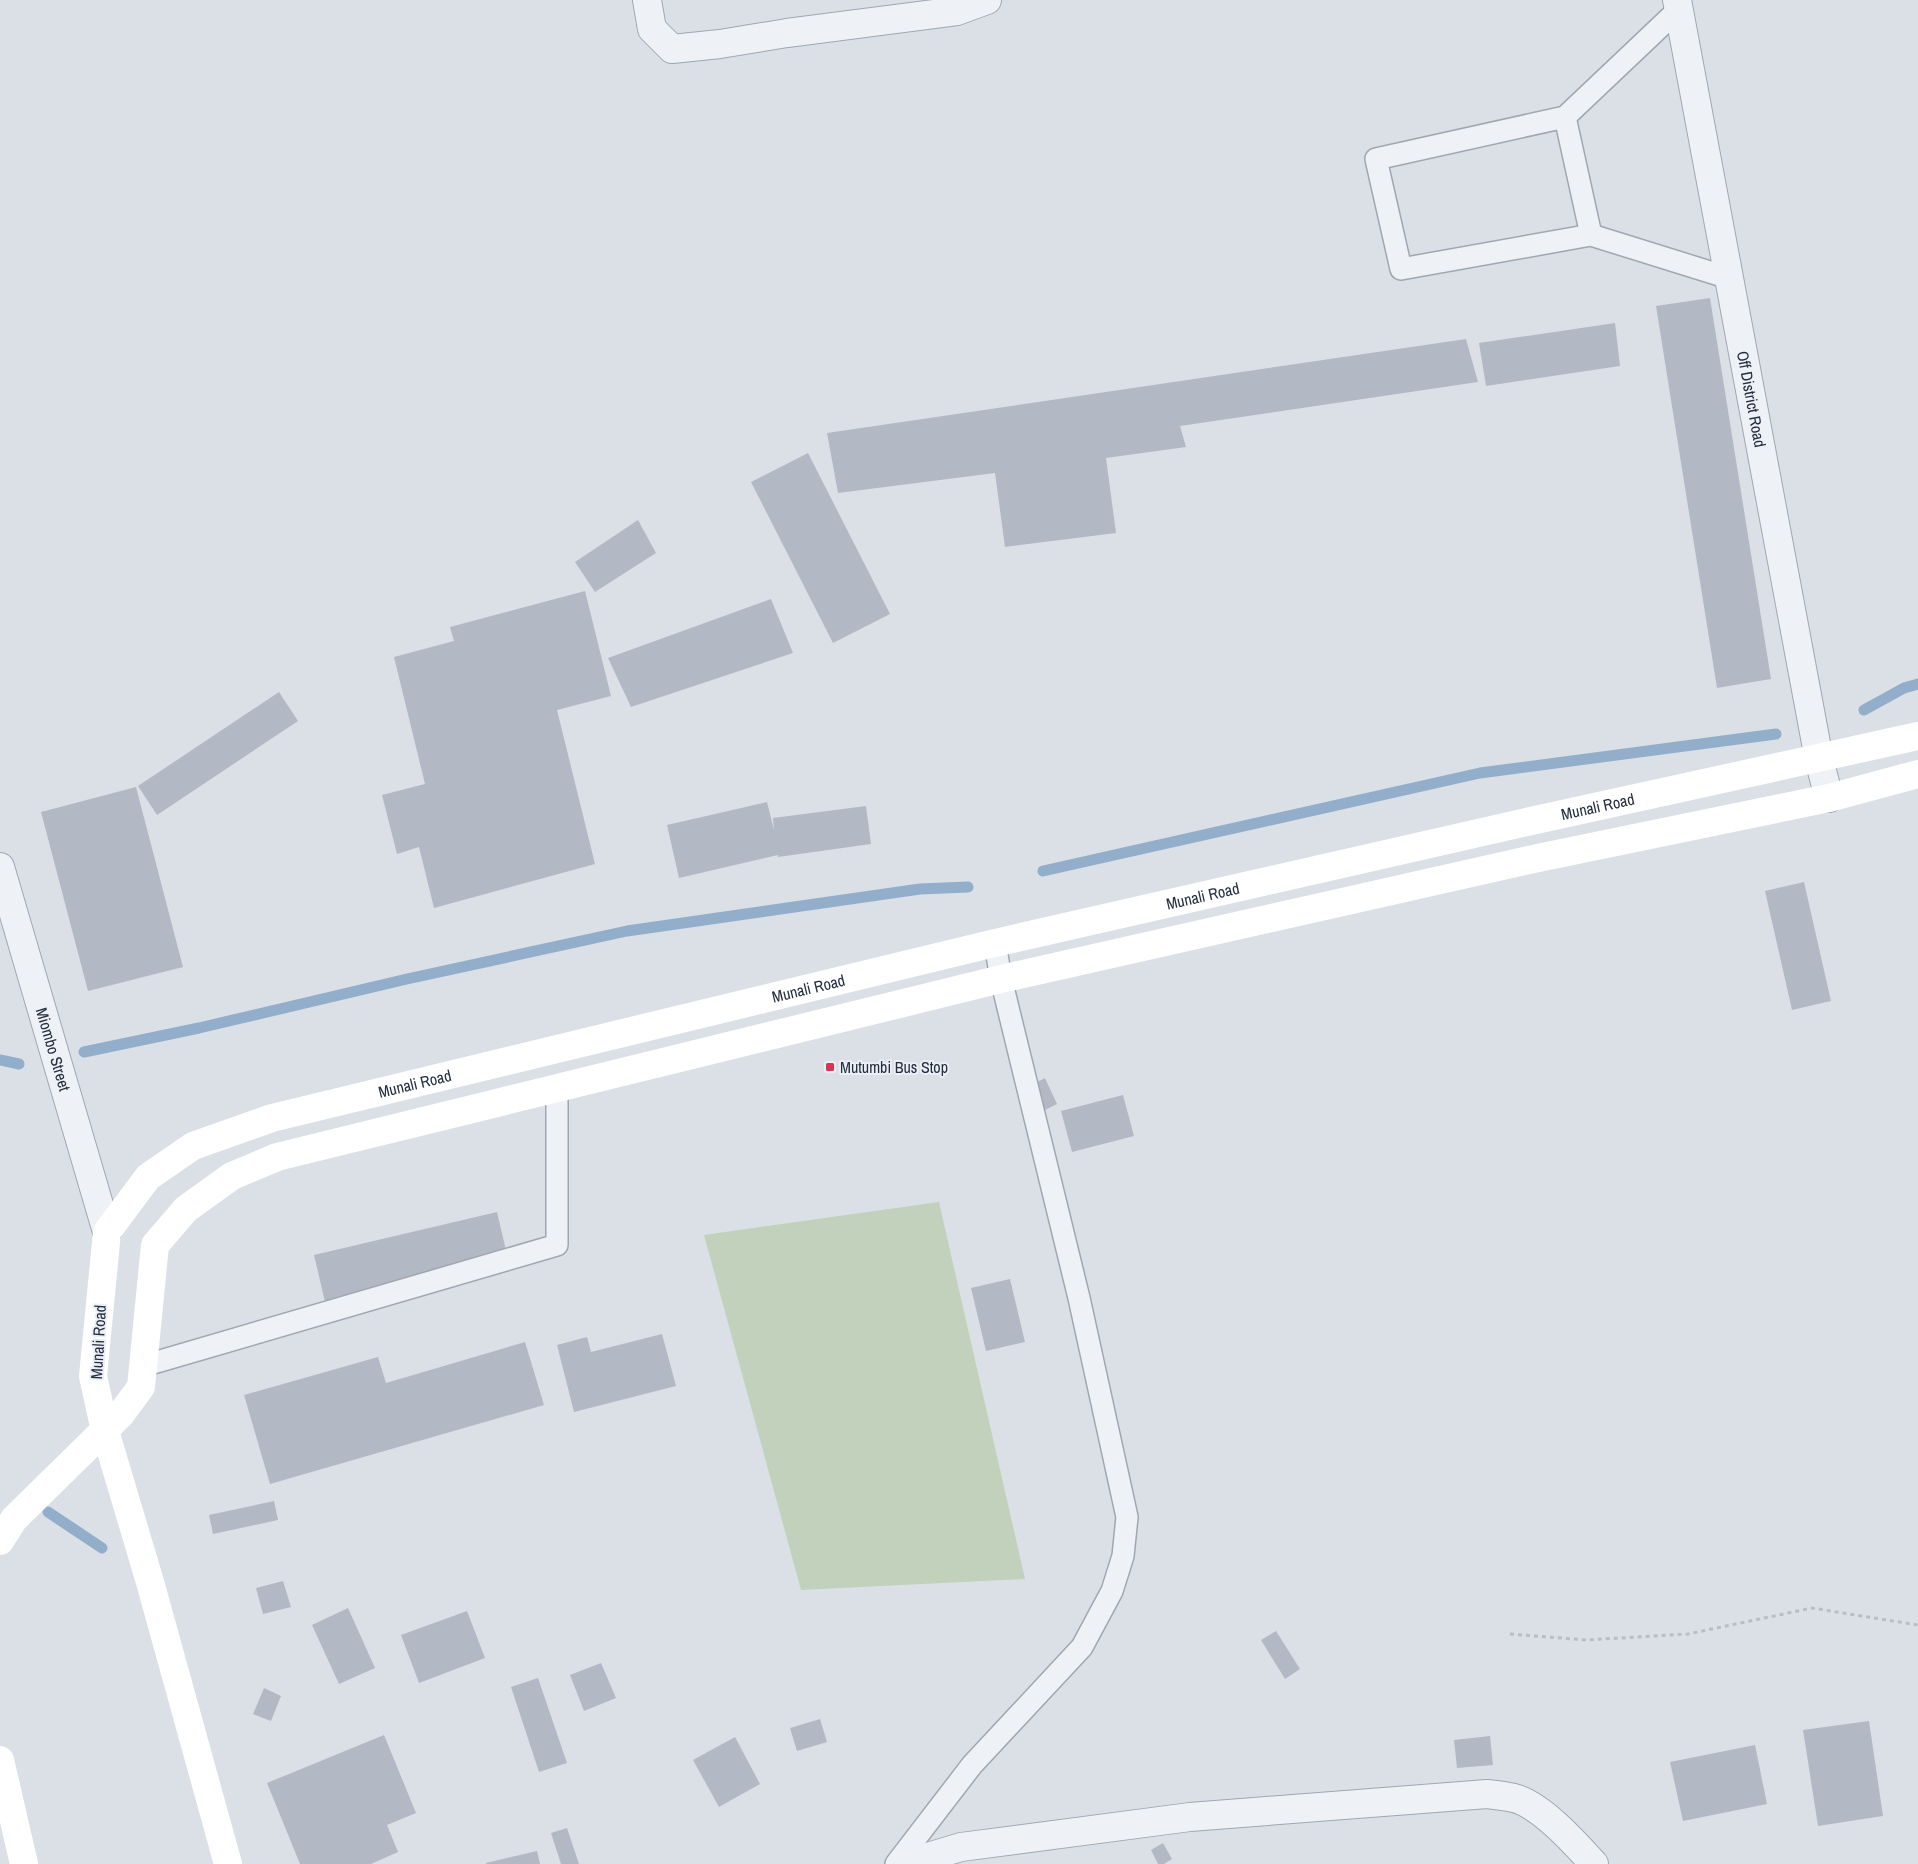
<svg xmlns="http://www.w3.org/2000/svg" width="1918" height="1864" font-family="'Archivo Narrow',sans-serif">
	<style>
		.green { fill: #c1d1bc }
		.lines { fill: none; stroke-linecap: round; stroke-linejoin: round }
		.stream { stroke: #93aeca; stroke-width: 11 }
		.building { fill: #b2b9c4 }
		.service-casing { stroke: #a0a7b1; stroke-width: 24 }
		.minor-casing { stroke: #a0a7b1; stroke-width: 30 }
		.path { stroke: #b9bec5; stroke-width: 3; stroke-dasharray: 4 4; stroke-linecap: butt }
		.service { stroke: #eef1f5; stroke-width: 21 }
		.minor { stroke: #eef1f5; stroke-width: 28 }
		.secondary { stroke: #fff; stroke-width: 28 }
		.poi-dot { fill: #d6364f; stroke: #ebeff5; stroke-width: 2 }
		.labels { text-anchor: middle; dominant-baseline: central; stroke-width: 4; stroke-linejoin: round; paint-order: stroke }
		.street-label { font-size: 16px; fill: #242e3e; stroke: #ebeff5 }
		.poi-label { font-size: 16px; fill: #242e3e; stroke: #ebeff5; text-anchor: start }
	</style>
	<rect width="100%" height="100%" fill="#dbe0e7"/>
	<path class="green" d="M939,1202L1025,1579L801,1590L704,1235Z"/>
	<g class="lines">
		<g class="stream">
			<path d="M1864,710L1904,688L1918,684"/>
			<path d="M1043,871L1480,773L1776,734"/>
			<path d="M84,1052L199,1028L407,979L627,931L920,889L968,887"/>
			<path d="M0,1060L19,1064"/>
			<path d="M48,1512L102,1548"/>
		</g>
	</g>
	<g class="building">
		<path d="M1710,298L1771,679L1717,688L1656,306Z"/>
		<path d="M1615,323L1620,366L1486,386L1479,343Z"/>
		<path d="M1466,339L1478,382L1180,426L1186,447L1106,458L1116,533L1005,547L995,473L838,493L827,433Z"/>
		<path d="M808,453L890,614L833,643L751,482Z"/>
		<path d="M638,520L656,553L595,592L575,562Z"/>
		<path d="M585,591L611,696L557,710L595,864L434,908L419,847L397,854L382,795L425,784L394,657L454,641L450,627Z"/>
		<path d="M771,599L793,653L631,707L608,658Z"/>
		<path d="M279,692L298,721L157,815L138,786Z"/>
		<path d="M136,787L183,967L88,991L41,812Z"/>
		<path d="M767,802L774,830L773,818L866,806L871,844L778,857V855L679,878L667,825Z"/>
		<path d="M1804,882L1831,1001L1792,1010L1765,891Z"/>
		<path d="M1045,1078L1057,1104L1045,1110L1033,1084Z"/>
		<path d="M1123,1095L1134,1136L1072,1152L1061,1111Z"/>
		<path d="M497,1212L509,1263L326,1306L314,1255Z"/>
		<path d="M1010,1279L1025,1342L986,1351L971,1288Z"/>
		<path d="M662,1334L676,1386L574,1412L557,1345L587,1337L591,1352Z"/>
		<path d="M525,1342L544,1405L270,1484L244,1395L378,1357L386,1383Z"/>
		<path d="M274,1501L278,1520L213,1534L209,1515Z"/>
		<path d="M283,1581L291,1607L263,1614L256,1588Z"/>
		<path d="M348,1608L375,1668L339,1684L312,1625Z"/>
		<path d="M467,1611L485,1658L419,1683L401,1635Z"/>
		<path d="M1276,1631L1300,1669L1285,1679L1261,1640Z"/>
		<path d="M601,1663L616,1698L584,1711L570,1675Z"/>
		<path d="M538,1678L567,1763L539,1772L511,1687Z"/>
		<path d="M264,1688L281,1696L271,1721L253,1714Z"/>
		<path d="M820,1719L827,1742L797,1751L790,1728Z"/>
		<path d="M1869,1721L1883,1816L1818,1826L1803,1730Z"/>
		<path d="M384,1735L416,1813L387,1825L398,1852L371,1864H300L267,1783Z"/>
		<path d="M1490,1736L1493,1765L1457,1768L1454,1740Z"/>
		<path d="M735,1737L760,1784L719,1807L693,1760Z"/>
		<path d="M1755,1745L1767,1804L1683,1821L1670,1762Z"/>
		<path d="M567,1828L579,1864H561L551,1833Z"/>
		<path d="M1163,1843L1172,1859L1164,1864H1158L1151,1850Z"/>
		<path d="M537,1851L540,1864H486V1863Z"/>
	</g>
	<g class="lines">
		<g class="service-casing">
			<g id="service">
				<path d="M1679,9L1565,117L1376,159L1401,269L1591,235L1729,278"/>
				<path d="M1565,117L1591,235"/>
				<path d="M143,1366L557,1245V1089"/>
				<path d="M896,1864L972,1765L1082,1647L1112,1591L1123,1556L1127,1517L1079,1298L1001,979L995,943"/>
			</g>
		</g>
		<g class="minor-casing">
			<g id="minor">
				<path d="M647,0L652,29L672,49L720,44L787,33L957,11L987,0"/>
				<path id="s1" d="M1677,0L1819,759L1829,798"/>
				<path id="s2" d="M0,867L107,1232"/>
				<path d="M905,1864L961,1847L1190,1817L1487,1794C1496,1795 1505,1796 1514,1798C1541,1805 1575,1843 1594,1864"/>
			</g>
		</g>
		<path class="path" d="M1510,1634L1586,1640L1688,1634L1812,1608L1918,1625"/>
		<use href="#service" class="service"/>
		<use href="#minor" class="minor"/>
		<g class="secondary">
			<path d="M0,1541L14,1519L121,1414L141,1387L155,1245L186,1209L232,1176L277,1157L1001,979L1538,858L1829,798L1918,774"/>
			<path d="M0,1760L24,1864"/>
			<path id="s3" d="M228,1864L150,1582L105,1431L93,1376L107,1232L148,1177L193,1146L272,1118L995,943L1531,821L1918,736"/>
		</g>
	</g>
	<rect class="poi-dot" x="825" y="1062" width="10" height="10" rx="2.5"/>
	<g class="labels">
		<g class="street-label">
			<text stroke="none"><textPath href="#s1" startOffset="406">Off District Road</textPath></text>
			<text stroke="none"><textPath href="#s3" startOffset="2220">Munali Road</textPath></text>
			<text stroke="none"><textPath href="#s3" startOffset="1815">Munali Road</textPath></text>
			<text stroke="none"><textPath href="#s3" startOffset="1410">Munali Road</textPath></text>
			<text stroke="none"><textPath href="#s2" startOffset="190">Miombo Street</textPath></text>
			<text stroke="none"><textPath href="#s3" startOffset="1005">Munali Road</textPath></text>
			<text transform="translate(98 1342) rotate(-87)">Munali Road</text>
		</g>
		<g class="poi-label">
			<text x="840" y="1067">Mutumbi Bus Stop</text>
		</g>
	</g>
</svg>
